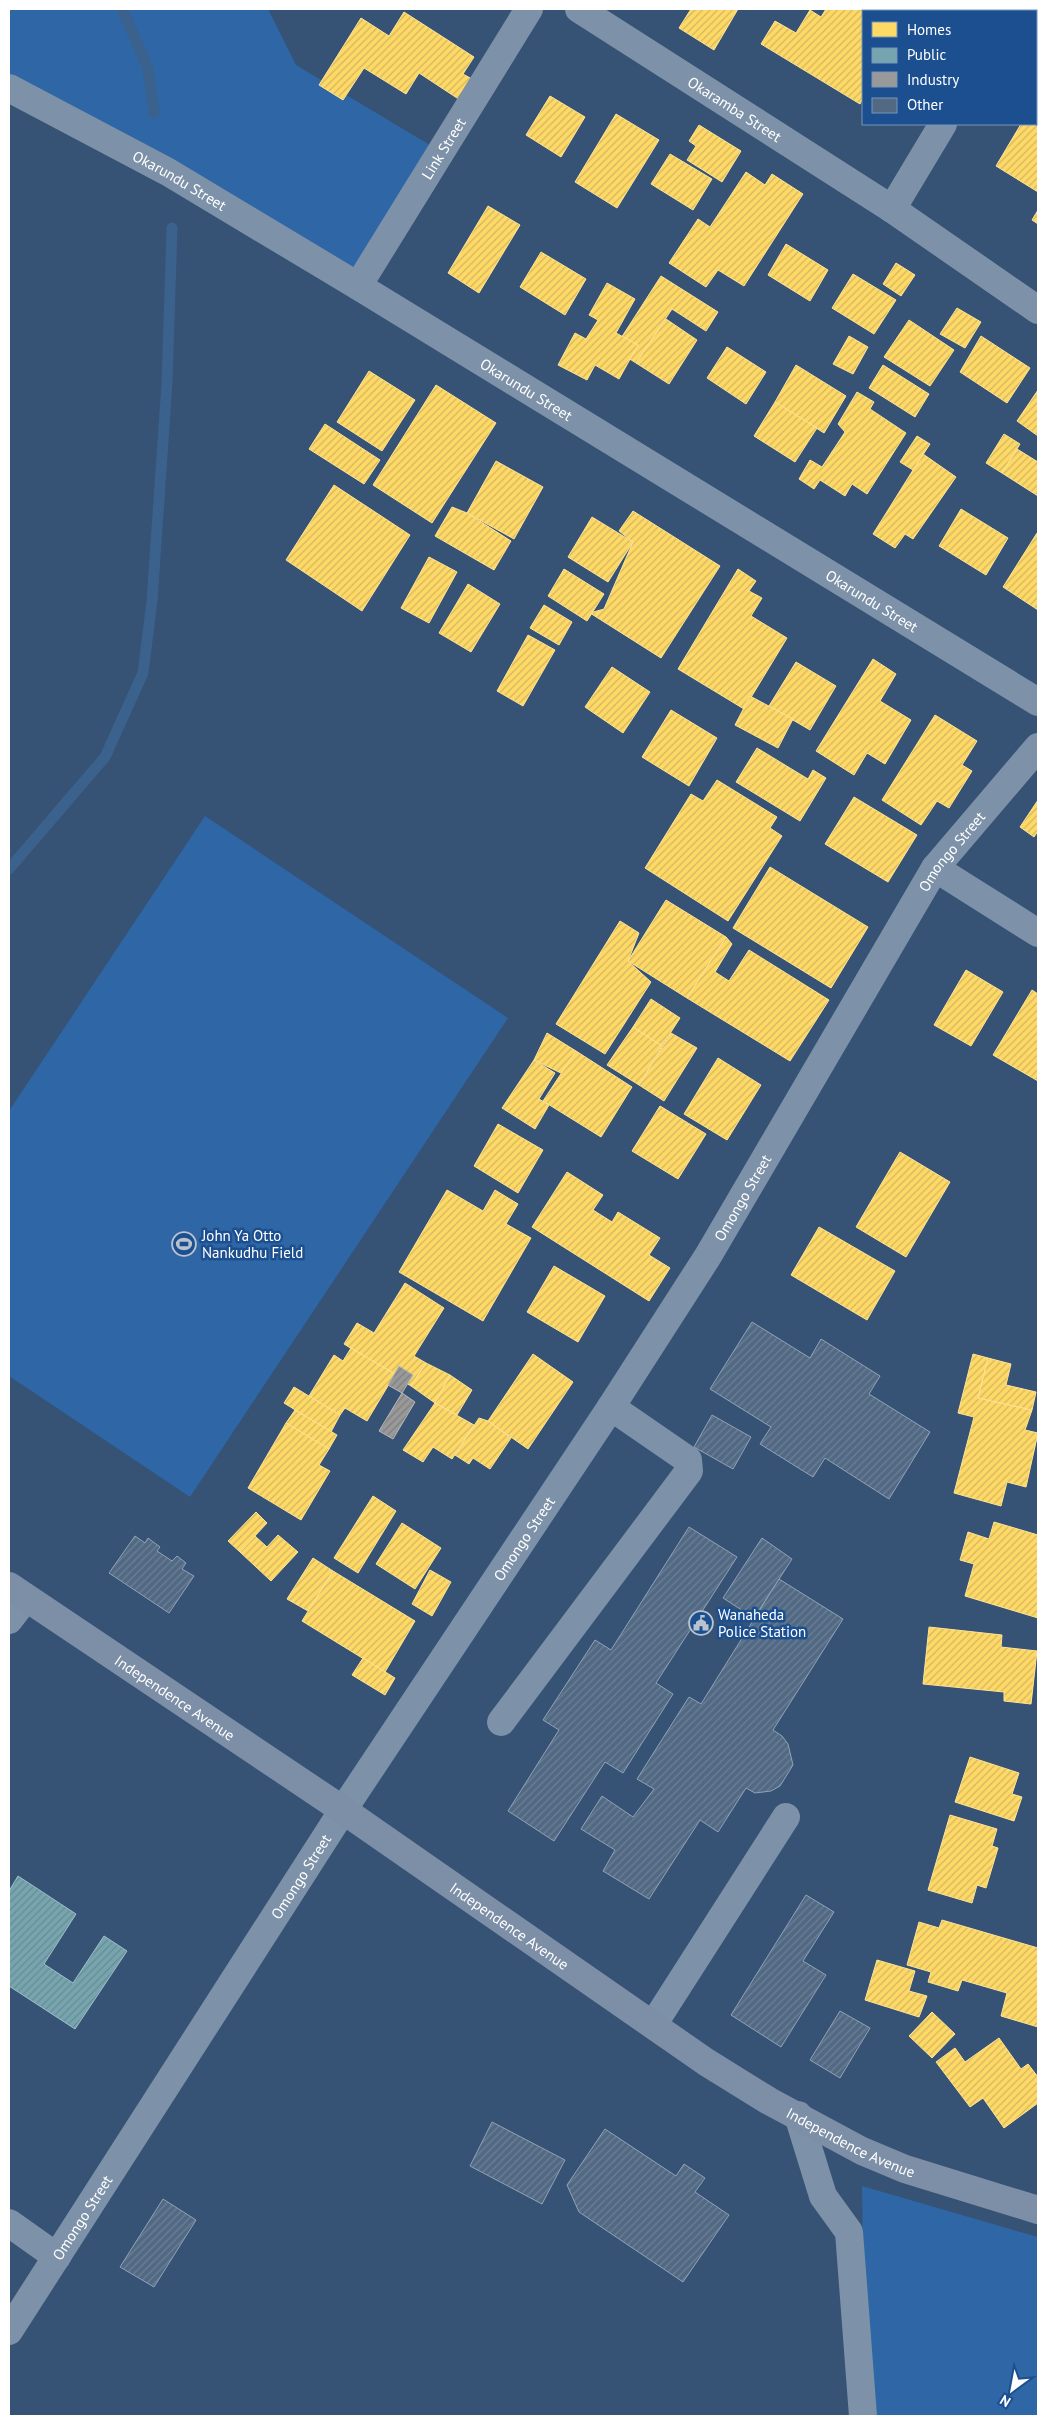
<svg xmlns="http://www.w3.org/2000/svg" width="1047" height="2425" font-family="'PT Sans',sans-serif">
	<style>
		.grass { fill: #2f66a5 }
		.homes { fill: url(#homes-hatch); stroke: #ffe494 }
		.public { fill: url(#public-hatch); stroke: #9fc0c7 }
		.industry { fill: url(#industry-hatch); stroke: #b8b8b8 }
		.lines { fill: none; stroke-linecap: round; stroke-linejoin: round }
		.stream { stroke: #3b618d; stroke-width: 11 }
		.building { fill: url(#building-hatch); stroke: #92a2b6 }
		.minor { stroke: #7d92a8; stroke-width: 28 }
		.major { stroke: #7d8ea7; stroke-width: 28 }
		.labels { text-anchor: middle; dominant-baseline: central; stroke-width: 5; stroke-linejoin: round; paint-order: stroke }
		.street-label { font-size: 15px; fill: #fff; stroke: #1b4f8f }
		.poi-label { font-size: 15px; fill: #fff; stroke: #1b4f8f; text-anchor: start }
	</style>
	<defs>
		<pattern id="homes-hatch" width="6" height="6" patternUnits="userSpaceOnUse" patternTransform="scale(1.25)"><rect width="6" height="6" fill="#ffd966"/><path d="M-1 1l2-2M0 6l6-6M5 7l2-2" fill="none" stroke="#d2b660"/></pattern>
		<pattern id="public-hatch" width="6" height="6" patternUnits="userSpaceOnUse" patternTransform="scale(1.25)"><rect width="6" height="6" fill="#76a5af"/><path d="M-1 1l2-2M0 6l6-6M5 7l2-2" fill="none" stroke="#698a91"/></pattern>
		<pattern id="industry-hatch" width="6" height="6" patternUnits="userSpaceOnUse" patternTransform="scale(1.25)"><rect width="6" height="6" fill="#999"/><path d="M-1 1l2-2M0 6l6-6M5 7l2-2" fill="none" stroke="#7e7e7e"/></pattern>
		<pattern id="building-hatch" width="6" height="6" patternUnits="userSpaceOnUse" patternTransform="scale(1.25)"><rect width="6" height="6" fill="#526984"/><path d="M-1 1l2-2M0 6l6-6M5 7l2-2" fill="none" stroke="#6c8096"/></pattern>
	</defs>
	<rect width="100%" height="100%" fill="#365274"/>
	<g class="grass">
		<path d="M9,9H268L296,65L440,151L358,286L9,88Z"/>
		<path d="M205,816L508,1018L190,1497L9,1376V1111Z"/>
		<path d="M862,2186L1038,2237V2416H865Z"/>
	</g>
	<g class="homes">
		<path d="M691,9H738L714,50L679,28Z"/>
		<path d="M826,9H865L869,11H863V98L860,104L761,44L775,21L796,33L810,10L821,17Z"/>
		<path d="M404,12L474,57L463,74L472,79L460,100L419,73L406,94L364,68L343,100L319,85L361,18L389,36Z"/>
		<path d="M550,96L585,117L561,157L526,135Z"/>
		<path d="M616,114L659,140L617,208L575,182Z"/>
		<path d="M1021,124H1032L1038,127V192L996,166Z"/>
		<path d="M699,125L741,151L722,182L687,160L696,146L689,141Z"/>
		<path d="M670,154L712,179L693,210L651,184Z"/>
		<path d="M746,172L765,185L772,174L803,194L744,286L718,270L706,287L669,263L698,219L710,227Z"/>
		<path d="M488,206L520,225L479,293L448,273Z"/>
		<path d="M1038,210V224L1032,220Z"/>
		<path d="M786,244L828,270L810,301L768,275Z"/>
		<path d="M541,252L586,279L565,315L520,287Z"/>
		<path d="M896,263L915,275L901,296L883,284Z"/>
		<path d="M853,274L896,300L874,334L832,308Z"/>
		<path d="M661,276L718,312L706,331L672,309L636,363L614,349Z"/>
		<path d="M607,283L635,299L616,333L638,345L619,379L595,365L587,380L558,365L575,333L586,339L598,320L589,315Z"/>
		<path d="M957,308L981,322L965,348L940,334Z"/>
		<path d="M666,319L697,340L669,384L636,363Z"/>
		<path d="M909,320L954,350L930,386L884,357Z"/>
		<path d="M849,336L868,347L853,374L833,364Z"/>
		<path d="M981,336L1030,368L1007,403L960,372Z"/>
		<path d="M727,347L766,372L746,404L707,378Z"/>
		<path d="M796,365L846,396L824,433L775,402Z"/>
		<path d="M883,365L929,394L915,417L869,388Z"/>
		<path d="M369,371L415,400L382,451L337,422Z"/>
		<path d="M436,385L496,423L432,523L373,485Z"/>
		<path d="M1038,390V436L1017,421Z"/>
		<path d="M857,392L874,402L870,409L906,433L867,494L852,484L845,496L820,480L814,489L799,479L810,460L822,467L845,432L838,424Z"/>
		<path d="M775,402L817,428L795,462L754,436Z"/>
		<path d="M325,424L380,460L364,484L309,449Z"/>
		<path d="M1004,434L1020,444L1002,473L986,463Z"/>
		<path d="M917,436L930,444L913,470L900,462Z"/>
		<path d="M1017,449L1038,462V496L1002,473Z"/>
		<path d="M923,454L956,477L913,539L905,534L895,548L873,534Z"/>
		<path d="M496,461L543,487L514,539L467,513Z"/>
		<path d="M334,485L410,535L362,611L286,560Z"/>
		<path d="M452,507L467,513L511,541L494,570L435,536Z"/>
		<path d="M961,509L1008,538L986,575L939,546Z"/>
		<path d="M633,511L720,566L661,658L590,613L604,609L633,542L619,531Z"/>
		<path d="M592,517L633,542L608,582L568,557Z"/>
		<path d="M1037,533L1038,534V610L1003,587Z"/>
		<path d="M429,557L457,572L429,623L401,608Z"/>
		<path d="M564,569L604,594L587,621L548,596Z"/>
		<path d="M738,569L756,581L749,591L762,598L751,616L787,638L744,709L678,669Z"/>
		<path d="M468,584L500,604L471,652L439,633Z"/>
		<path d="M544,605L572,622L559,645L530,628Z"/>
		<path d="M528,635L555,650L523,706L497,691Z"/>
		<path d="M873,659L896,674L880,701L911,720L885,764L867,753L854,775L816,751Z"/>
		<path d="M796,662L836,686L810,730L769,706Z"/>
		<path d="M612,667L650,692L623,733L585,707Z"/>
		<path d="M750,696L793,719L778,748L735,725Z"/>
		<path d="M671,710L717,738L689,786L642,757Z"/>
		<path d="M935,715L977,741L962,765L972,771L949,808L937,801L921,825L882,800Z"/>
		<path d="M757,748L808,779L813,770L826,778L800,821L736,782Z"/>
		<path d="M717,780L777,817L770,828L782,836L728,921L645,868L691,794L703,801Z"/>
		<path d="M854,797L917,835L888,882L825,844Z"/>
		<path d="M1038,800V831L1034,837L1020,827Z"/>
		<path d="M770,867L868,927L831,988L733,928Z"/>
		<path d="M666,900L726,937L687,998L628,961Z"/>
		<path d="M620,921L639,933L628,961L651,982L605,1054L556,1024Z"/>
		<path d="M726,937L732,944L715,972L729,981L749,950L829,1000L790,1061L687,998Z"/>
		<path d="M966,970L1003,992L971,1046L934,1025Z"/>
		<path d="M1032,990L1038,994V1081L993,1055Z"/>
		<path d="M651,999L680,1018L662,1046L633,1027Z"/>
		<path d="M633,1027L662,1046L639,1085L607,1065Z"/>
		<path d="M547,1033L576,1051L563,1074L534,1060Z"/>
		<path d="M671,1033L697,1048L664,1101L639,1085Z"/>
		<path d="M576,1051L632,1087L601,1137L543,1101Z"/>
		<path d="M718,1058L761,1085L727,1140L684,1114Z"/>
		<path d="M534,1060L555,1073L539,1099L549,1105L535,1129L502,1108Z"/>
		<path d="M660,1106L706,1134L678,1179L632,1151Z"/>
		<path d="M498,1124L543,1150L518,1193L474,1166Z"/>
		<path d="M900,1152L950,1182L906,1257L856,1227Z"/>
		<path d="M567,1172L603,1195L593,1210L612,1222L618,1212L660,1238L649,1255L670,1268L649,1301L532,1227Z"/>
		<path d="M447,1190L483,1211L495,1190L518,1204L506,1224L531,1238L483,1321L399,1272Z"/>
		<path d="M819,1227L895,1271L867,1320L791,1275Z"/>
		<path d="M554,1266L605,1296L578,1342L527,1312Z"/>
		<path d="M405,1283L444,1308L414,1356L426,1363L411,1386L344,1344L357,1323L374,1333Z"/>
		<path d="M351,1348L395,1374L367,1421L345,1408L340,1415L309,1396L334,1355L343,1361Z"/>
		<path d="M533,1354L573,1382L528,1449L488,1421Z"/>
		<path d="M973,1354L988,1358L978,1398L1032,1410L1025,1430L1038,1433L1026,1487L1007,1482L1001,1506L954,1493L974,1417L958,1413Z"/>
		<path d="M988,1358L1011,1364L1006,1385L1036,1392L1032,1410L978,1398Z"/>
		<path d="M426,1363L450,1375L435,1403L411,1386Z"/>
		<path d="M450,1375L472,1390L457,1415L435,1403Z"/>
		<path d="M294,1387L340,1415L331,1432L284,1403Z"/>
		<path d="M435,1403L474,1425L452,1459L433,1447L423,1462L403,1450Z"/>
		<path d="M295,1410L337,1435L329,1449L286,1423Z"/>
		<path d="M479,1418L488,1421L511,1438L490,1469L473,1458L469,1464L455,1455Z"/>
		<path d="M286,1423L329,1449L319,1465L330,1471L301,1520L248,1488Z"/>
		<path d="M373,1496L396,1511L358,1573L334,1558Z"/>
		<path d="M256,1512L267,1523L240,1552L228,1541Z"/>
		<path d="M994,1522L1038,1535V1618L965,1596L974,1564L960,1560L968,1532L989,1539Z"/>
		<path d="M402,1523L441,1548L415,1589L376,1564Z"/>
		<path d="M278,1535L298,1552L271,1581L240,1552L255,1536L267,1547Z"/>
		<path d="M313,1558L333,1571L308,1611L287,1599Z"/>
		<path d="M430,1570L451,1582L432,1616L412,1604Z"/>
		<path d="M333,1571L415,1621L385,1672L302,1621Z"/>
		<path d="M929,1627L1002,1635L1001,1647L1037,1651L1031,1704L1004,1701V1692L923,1684Z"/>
		<path d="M363,1658L395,1678L385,1695L352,1675Z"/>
		<path d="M970,1757L1019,1773L1012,1794L1022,1797L1014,1821L955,1802Z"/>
		<path d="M950,1815L997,1829L992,1846L998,1848L986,1888L977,1885L972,1903L928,1890Z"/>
		<path d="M942,1920L1038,1948V2027L1001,2016L1007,1993L962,1980L958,1991L928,1982L931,1972L907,1965L919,1922L939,1928Z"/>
		<path d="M877,1960L915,1971L909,1991L927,1996L919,2017L865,2000Z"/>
		<path d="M932,2012L955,2034L932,2058L909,2036Z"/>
		<path d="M999,2038L1021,2069L1028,2064L1038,2077V2103L1004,2128L983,2098L970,2107L936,2062L955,2048L965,2062Z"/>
	</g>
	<path class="public" d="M18,1876L76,1914L44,1964L73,1983L104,1936L127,1951L75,2029L9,1986V1891Z"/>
	<g class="industry">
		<path d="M399,1366L413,1375L402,1393L388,1385Z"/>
		<path d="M402,1393L415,1402L393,1439L379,1431Z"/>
	</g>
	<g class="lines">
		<g class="stream">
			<path d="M122,9L148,68L154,113"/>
			<path d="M9,869L105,757L143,673L152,601L167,383L172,228"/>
		</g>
	</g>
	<g class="building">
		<path d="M752,1322L810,1358L821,1339L880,1376L869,1394L930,1432L889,1499L825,1458L813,1477L760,1444L771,1427L710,1389Z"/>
		<path d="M712,1415L751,1437L733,1469L694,1447Z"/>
		<path d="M689,1527L737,1557L656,1683L673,1694L623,1773L605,1762L554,1841L508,1811L559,1730L543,1720L595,1640L611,1650Z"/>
		<path d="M135,1536L145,1543L148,1538L160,1547L157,1551L172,1561L177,1556L186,1563L182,1569L194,1576L169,1613L109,1573Z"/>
		<path d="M762,1538L792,1559L754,1618L723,1598Z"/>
		<path d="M779,1579L843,1619L773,1730L782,1736L788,1744L793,1765L780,1786L771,1791L755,1793L746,1788L718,1832L700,1820L649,1899L603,1871L615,1850L581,1829L602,1796L633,1817L654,1789L637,1779L689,1697L701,1704Z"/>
		<path d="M806,1895L834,1912L803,1961L826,1975L781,2047L731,2015Z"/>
		<path d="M840,2011L870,2028L840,2078L810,2060Z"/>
		<path d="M492,2122L565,2160L542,2204L470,2166Z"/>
		<path d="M605,2129L676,2176L684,2164L705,2178L695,2192L729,2215L683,2282L579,2212L567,2185Z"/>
		<path d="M163,2199L196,2220L154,2287L120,2267Z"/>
	</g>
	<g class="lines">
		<g class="minor">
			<path id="s1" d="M579,9L892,209L1038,310"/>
			<path d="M1009,11L1011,9"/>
			<path id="s2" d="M9,88L168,172L358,286L1038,702"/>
			<path d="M892,209L943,124"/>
			<path id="s3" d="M358,286L529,9"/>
			<path d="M935,868L1038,933"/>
			<path d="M9,1620L26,1598"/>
			<path d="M501,1722L689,1471L688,1460L611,1407"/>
			<path d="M653,2025L786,1817"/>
			<path d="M798,2115L823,2196L849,2232L863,2416"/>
			<path d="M9,2223L57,2257"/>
			<path id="s4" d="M9,2331L343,1810L611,1407L708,1256L935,868L1038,747"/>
		</g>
		<path class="major" id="s5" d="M9,1586L343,1810L706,2062L769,2101L862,2151L905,2169L1038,2210"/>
	</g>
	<defs>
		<g id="stadium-ring" transform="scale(1.25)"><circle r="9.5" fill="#1b4f8f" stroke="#b9c2ce" stroke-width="1.5"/><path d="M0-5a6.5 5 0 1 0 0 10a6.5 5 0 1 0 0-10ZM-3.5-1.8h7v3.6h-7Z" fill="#b9c2ce"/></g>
		<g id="civic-ring" transform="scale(1.25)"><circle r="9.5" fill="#1b4f8f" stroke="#b9c2ce" stroke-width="1.5"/><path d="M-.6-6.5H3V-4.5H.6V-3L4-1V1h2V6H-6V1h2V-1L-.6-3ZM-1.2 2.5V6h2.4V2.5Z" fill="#b9c2ce"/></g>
	</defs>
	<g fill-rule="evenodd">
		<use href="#stadium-ring" x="184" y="1244"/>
		<use href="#civic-ring" x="701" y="1623"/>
	</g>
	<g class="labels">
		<g class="street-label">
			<text stroke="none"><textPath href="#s1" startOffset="185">Okaramba Street</textPath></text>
			<text stroke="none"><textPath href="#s3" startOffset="162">Link Street</textPath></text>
			<text stroke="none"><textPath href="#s2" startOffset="194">Okarundu Street</textPath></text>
			<text stroke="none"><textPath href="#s2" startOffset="599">Okarundu Street</textPath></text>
			<text stroke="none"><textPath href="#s2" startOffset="1004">Okarundu Street</textPath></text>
			<text stroke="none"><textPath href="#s4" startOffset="1755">Omongo Street</textPath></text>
			<text stroke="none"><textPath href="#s4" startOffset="1350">Omongo Street</textPath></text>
			<text stroke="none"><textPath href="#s4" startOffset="945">Omongo Street</textPath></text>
			<text stroke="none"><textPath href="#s5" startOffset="200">Independence Avenue</textPath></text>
			<text stroke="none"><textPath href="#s4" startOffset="540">Omongo Street</textPath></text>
			<text stroke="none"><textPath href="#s5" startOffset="605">Independence Avenue</textPath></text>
			<text stroke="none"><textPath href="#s5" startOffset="1010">Independence Avenue</textPath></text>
			<text stroke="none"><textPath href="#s4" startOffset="135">Omongo Street</textPath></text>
		</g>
		<g class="poi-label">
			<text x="202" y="1235">John Ya Otto<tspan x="202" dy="17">Nankudhu Field</tspan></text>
			<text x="718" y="1614">Wanaheda<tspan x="718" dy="17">Police Station</tspan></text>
		</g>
	</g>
	<rect width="1047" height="2425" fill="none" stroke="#ffffff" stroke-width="20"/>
	<rect x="862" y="10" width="175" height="115" fill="#1b4f8f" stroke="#7695bc"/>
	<rect x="872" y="22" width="25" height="15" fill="#ffd966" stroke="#7695bc"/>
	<text x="907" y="35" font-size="15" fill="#ffffff">Homes</text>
	<rect x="872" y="48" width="25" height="15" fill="#76a5af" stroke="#7695bc"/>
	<text x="907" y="60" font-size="15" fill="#ffffff">Public</text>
	<rect x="872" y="72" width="25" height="15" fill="#999999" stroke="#7695bc"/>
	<text x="907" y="85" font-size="15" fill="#ffffff">Industry</text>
	<rect x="872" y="98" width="25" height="15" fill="#526984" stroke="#7695bc"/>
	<text x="907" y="110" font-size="15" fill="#ffffff">Other</text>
	<g transform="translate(1012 2390) rotate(212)" stroke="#1b4f8f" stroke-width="4" paint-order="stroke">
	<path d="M0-4L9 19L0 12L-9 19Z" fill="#ffffff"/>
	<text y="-8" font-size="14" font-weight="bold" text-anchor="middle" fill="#ffffff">N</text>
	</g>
</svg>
